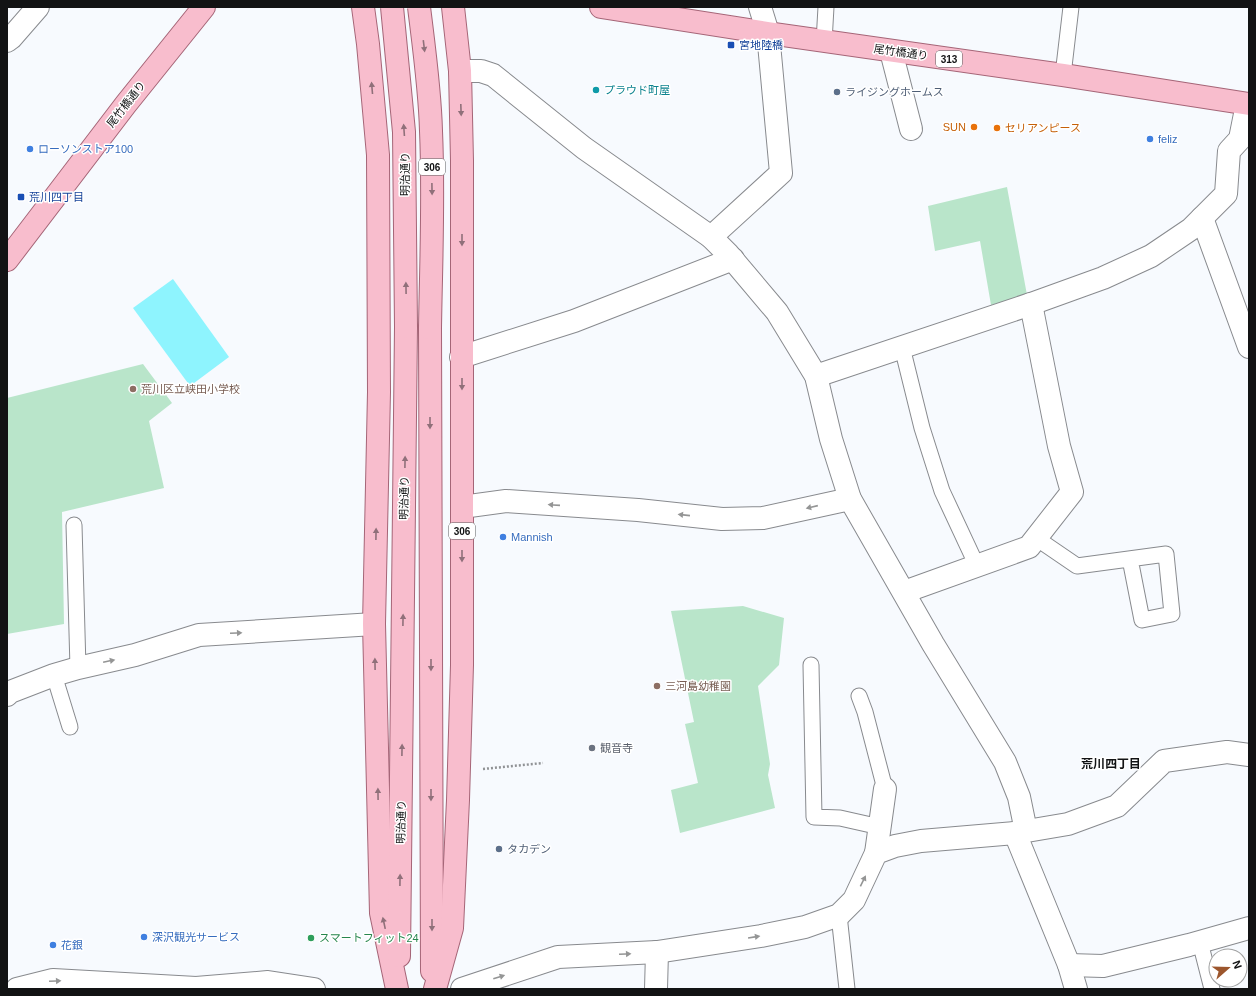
<svg xmlns="http://www.w3.org/2000/svg" width="1256" height="996" font-family="Arial,'Noto Sans JP',sans-serif">
	<style>
		.green { fill: #b9e5ca }
		.water { fill: #8ef4fe }
		.lines { fill: none; stroke-linecap: round; stroke-linejoin: round }
		.lane-casing { stroke: #888a8e; stroke-width: 17 }
		.street-casing { stroke: #888a8e; stroke-width: 24 }
		.primary-casing { stroke: #a56577; stroke-width: 24 }
		.path { stroke: #909295; stroke-width: 2.5; stroke-dasharray: 2 2; stroke-linecap: butt }
		.lane { stroke: #fff; stroke-width: 15 }
		.street { stroke: #fff; stroke-width: 22 }
		.primary { stroke: #f8bdcd; stroke-width: 22 }
		.primary-bridge-casing { stroke: #a56577; stroke-width: 24; stroke-linecap: butt }
		.primary-bridge { stroke: #f8bdcd; stroke-width: 22 }
		.oneway { fill: #90707a }
		.oneway2 { fill: #949595 }
		.transit-dot { fill: #1a4fb4; stroke: #fff; stroke-width: 1.5 }
		.culture-dot { fill: #0f9aa8; stroke: #fff; stroke-width: 1.5 }
		.service-dot { fill: #5c6f8a; stroke: #fff; stroke-width: 1.5 }
		.food-dot { fill: #e8710a; stroke: #fff; stroke-width: 1.5 }
		.shop-dot { fill: #3f7fe0; stroke: #fff; stroke-width: 1.5 }
		.education-dot { fill: #8d6e63; stroke: #fff; stroke-width: 1.5 }
		.worship-dot { fill: #6b7280; stroke: #fff; stroke-width: 1.5 }
		.leisure-dot { fill: #2e9e5b; stroke: #fff; stroke-width: 1.5 }
		.labels { text-anchor: middle; dominant-baseline: central; stroke-width: 3; stroke-linejoin: round; paint-order: stroke }
		.shield { fill: #fff; stroke: #595a5a; stroke-width: 1 }
		.shield-label { font-size: 10px; font-weight: bold; fill: #121314 }
		.transit-label { font-size: 11px; fill: #164399; stroke: #fff; text-anchor: start }
		.street-label { font-size: 11px; fill: #121314; stroke: #fff }
		.culture-label { font-size: 11px; fill: #0d838f; stroke: #fff; text-anchor: start }
		.service-label { font-size: 11px; fill: #4e5e75; stroke: #fff; text-anchor: start }
		.food-label { font-size: 11px; fill: #c56008; stroke: #fff; text-anchor: end }
		.shop-label { font-size: 11px; fill: #366cbe; stroke: #fff; text-anchor: start }
		.education-label { font-size: 11px; fill: #785e54; stroke: #fff; text-anchor: start }
		.worship-label { font-size: 11px; fill: #5b616d; stroke: #fff; text-anchor: start }
		.leisure-label { font-size: 11px; fill: #27864d; stroke: #fff; text-anchor: start }
		.neighbourhood-label { font-size: 12px; font-weight: bold; fill: #121314; stroke: #fff }
	</style>
	<rect width="100%" height="100%" fill="#f7fafe"/>
	<g class="green">
		<path d="M1007,187L1027,295L991,305L980,241L935,251L928,206Z"/>
		<path d="M143,364L172,403L149,421L164,488L62,512L64,624L7,634V398Z"/>
		<path d="M743,606L784,618L779,665L758,686L770,764L768,775L775,808L680,833L671,790L698,783L685,724L694,722L671,611Z"/>
	</g>
	<path class="water" d="M173,279L229,357L190,386L133,308Z"/>
	<g class="lines">
		<g class="lane-casing">
			<g id="lane">
				<path d="M824,42L826,7"/>
				<path d="M1063,75L1071,7"/>
				<path d="M902,347L922,428L942,491L977,566"/>
				<path d="M74,525L78,668"/>
				<path d="M1036,538L1077,566L1166,554L1172,614L1142,620L1130,559"/>
				<path d="M811,665L814,817L840,818L880,827"/>
				<path d="M54,675L70,727"/>
				<path d="M859,696L865,712L885,789"/>
				<path d="M839,915L847,989"/>
				<path d="M1200,942L1212,989"/>
			</g>
		</g>
		<g class="street-casing">
			<g id="street">
				<path d="M7,41L11,38L38,7"/>
				<path d="M891,51L911,129"/>
				<path d="M460,71H481L493,75L584,148L711,237L728,254L777,312L816,376L831,439L850,499L933,644L1005,762L1019,797L1026,831"/>
				<path d="M1202,218L1249,347"/>
				<path d="M711,237L781,173L768,33L760,7"/>
				<path d="M461,357L574,321L733,259"/>
				<path d="M816,376L1031,304L1103,278L1151,256L1191,229L1226,194L1229,151L1240,139L1247,104"/>
				<path d="M462,507L506,501L638,510L722,519L763,518L850,499"/>
				<path d="M904,592L1029,547L1072,492L1059,446L1031,304"/>
				<path d="M7,695L10,692L54,675L78,668L135,655L199,635L374,624"/>
				<path d="M1015,833L1069,965L1076,989"/>
				<path d="M876,853L885,789"/>
				<path d="M1069,965L1103,966L1189,945L1249,928"/>
				<path d="M17,989L53,980L196,988L268,982L314,989"/>
				<path d="M462,989L558,957L657,952L761,936L805,927L839,915L854,900L876,853L895,846L921,841L1015,833L1068,824L1117,806L1164,761L1227,752L1249,755"/>
				<path d="M656,989L657,952"/>
			</g>
		</g>
		<g class="primary-casing">
			<g id="primary">
				<path d="M363,7L368,44L378,155L379,392L374,624L381,913L397,989"/>
				<path d="M601,7L768,33L1063,75L1249,104"/>
				<path d="M7,260L126,104L204,7"/>
				<path d="M430,328L432,971"/>
				<path d="M399,956L406,327"/>
				<path d="M435,989L452,928L458,800L462,665V161L460,71L453,7"/>
			</g>
		</g>
		<path class="path" d="M483,769L543,763"/>
		<use href="#lane" class="lane"/>
		<use href="#street" class="street"/>
		<use href="#primary" class="primary"/>
		<g class="primary-bridge-casing">
			<g id="primary-bridge">
				<path d="M392,7L404,132L406,327"/>
				<path d="M419,7C424,48 430,90 431,131C434,197 431,263 430,328"/>
			</g>
		</g>
		<use href="#primary-bridge" class="primary-bridge"/>
	</g>
	<defs><path id="oneway-solid" d="M-6-.8H1V-3.2L6.5 0L1 3.2V.8H-6Z"/></defs>
	<g class="oneway">
		<use href="#oneway-solid" transform="translate(424 46) rotate(83)"/>
		<use href="#oneway-solid" transform="translate(372 88) rotate(-95)"/>
		<use href="#oneway-solid" transform="translate(461 110) rotate(88)"/>
		<use href="#oneway-solid" transform="translate(404 130) rotate(-94)"/>
		<use href="#oneway-solid" transform="translate(432 189) rotate(89)"/>
		<use href="#oneway-solid" transform="translate(462 240) rotate(90)"/>
		<use href="#oneway-solid" transform="translate(406 288) rotate(-91)"/>
		<use href="#oneway-solid" transform="translate(462 384) rotate(90)"/>
		<use href="#oneway-solid" transform="translate(430 423) rotate(90)"/>
		<use href="#oneway-solid" transform="translate(405 462) rotate(-89)"/>
		<use href="#oneway-solid" transform="translate(376 534) rotate(-89)"/>
		<use href="#oneway-solid" transform="translate(462 556) rotate(90)"/>
		<use href="#oneway-solid" transform="translate(403 620) rotate(-89)"/>
		<use href="#oneway-solid" transform="translate(375 664) rotate(-91)"/>
		<use href="#oneway-solid" transform="translate(431 665) rotate(90)"/>
		<use href="#oneway-solid" transform="translate(402 750) rotate(-89)"/>
		<use href="#oneway-solid" transform="translate(378 794) rotate(-91)"/>
		<use href="#oneway-solid" transform="translate(431 795) rotate(90)"/>
		<use href="#oneway-solid" transform="translate(400 880) rotate(-89)"/>
		<use href="#oneway-solid" transform="translate(384 923) rotate(-102)"/>
		<use href="#oneway-solid" transform="translate(432 925) rotate(90)"/>
	</g>
	<g class="oneway2">
		<use href="#oneway-solid" transform="translate(554 505) rotate(-176)"/>
		<use href="#oneway-solid" transform="translate(812 507) rotate(167)"/>
		<use href="#oneway-solid" transform="translate(684 515) rotate(-174)"/>
		<use href="#oneway-solid" transform="translate(236 633) rotate(-3)"/>
		<use href="#oneway-solid" transform="translate(109 661) rotate(-12)"/>
		<use href="#oneway-solid" transform="translate(863 881) rotate(-64)"/>
		<use href="#oneway-solid" transform="translate(754 937) rotate(-9)"/>
		<use href="#oneway-solid" transform="translate(625 954) rotate(-3)"/>
		<use href="#oneway-solid" transform="translate(499 977) rotate(-18)"/>
		<use href="#oneway-solid" transform="translate(55 981) rotate(-3)"/>
	</g>
	<g class="transit-dot">
		<rect x="727" y="41" width="8" height="8" rx="2"/>
		<rect x="17" y="193" width="8" height="8" rx="2"/>
	</g>
	<circle class="culture-dot" cx="596" cy="90" r="4"/>
	<g class="service-dot">
		<circle cx="837" cy="92" r="4"/>
		<circle cx="499" cy="849" r="4"/>
	</g>
	<g class="food-dot">
		<circle cx="974" cy="127" r="4"/>
		<circle cx="997" cy="128" r="4"/>
	</g>
	<g class="shop-dot">
		<circle cx="1150" cy="139" r="4"/>
		<circle cx="30" cy="149" r="4"/>
		<circle cx="503" cy="537" r="4"/>
		<circle cx="144" cy="937" r="4"/>
		<circle cx="53" cy="945" r="4"/>
	</g>
	<g class="education-dot">
		<circle cx="133" cy="389" r="4"/>
		<circle cx="657" cy="686" r="4"/>
	</g>
	<circle class="worship-dot" cx="592" cy="748" r="4"/>
	<circle class="leisure-dot" cx="311" cy="938" r="4"/>
	<g class="labels">
		<g class="shield">
			<rect x="936" y="51" width="26" height="16" rx="3"/>
			<rect x="419" y="159" width="26" height="16" rx="3"/>
			<rect x="449" y="523" width="26" height="16" rx="3"/>
		</g>
		<g class="shield-label">
			<text x="949" y="59">313</text>
			<text x="432" y="167">306</text>
			<text x="462" y="531">306</text>
		</g>
		<g class="transit-label">
			<text x="739" y="45">宮地陸橋</text>
			<text x="29" y="197">荒川四丁目</text>
		</g>
		<g class="street-label">
			<text transform="translate(901 52) rotate(8)">尾竹橋通り</text>
			<text transform="translate(126 104) rotate(-52)">尾竹橋通り</text>
			<text transform="translate(405 174) rotate(-90)">明治通り</text>
			<text transform="translate(404 498) rotate(-89)">明治通り</text>
			<text transform="translate(401 822) rotate(-89)">明治通り</text>
		</g>
		<g class="culture-label">
			<text x="604" y="90">プラウド町屋</text>
		</g>
		<g class="service-label">
			<text x="845" y="92">ライジングホームス</text>
			<text x="507" y="849">タカデン</text>
		</g>
		<g class="food-label">
			<text x="966" y="127">SUN</text>
			<text x="1005" y="128" text-anchor="start">セリアンピース</text>
		</g>
		<g class="shop-label">
			<text x="1158" y="139">feliz</text>
			<text x="38" y="149">ローソンストア100</text>
			<text x="511" y="537">Mannish</text>
			<text x="152" y="937">深沢観光サービス</text>
			<text x="61" y="945">花銀</text>
		</g>
		<g class="education-label">
			<text x="141" y="389">荒川区立峡田小学校</text>
			<text x="665" y="686">三河島幼稚園</text>
		</g>
		<g class="worship-label">
			<text x="600" y="748">観音寺</text>
		</g>
		<g class="leisure-label">
			<text x="319" y="938">スマートフィット24</text>
		</g>
		<g class="neighbourhood-label">
			<text x="1111" y="764">荒川四丁目</text>
		</g>
	</g>
	<rect width="1256" height="996" fill="none" stroke="#121314" stroke-width="16"/>
	<g transform="translate(1228 968) rotate(70)"><circle r="19" fill="#ffffff" stroke="#a0a1a1"/>
	<path d="M0-3L7 15L0 10L-7 15Z" fill="#9c562d"/>
	<text y="-6" font-size="11" font-weight="bold" text-anchor="middle" fill="#121314">N</text>
	</g>
</svg>
